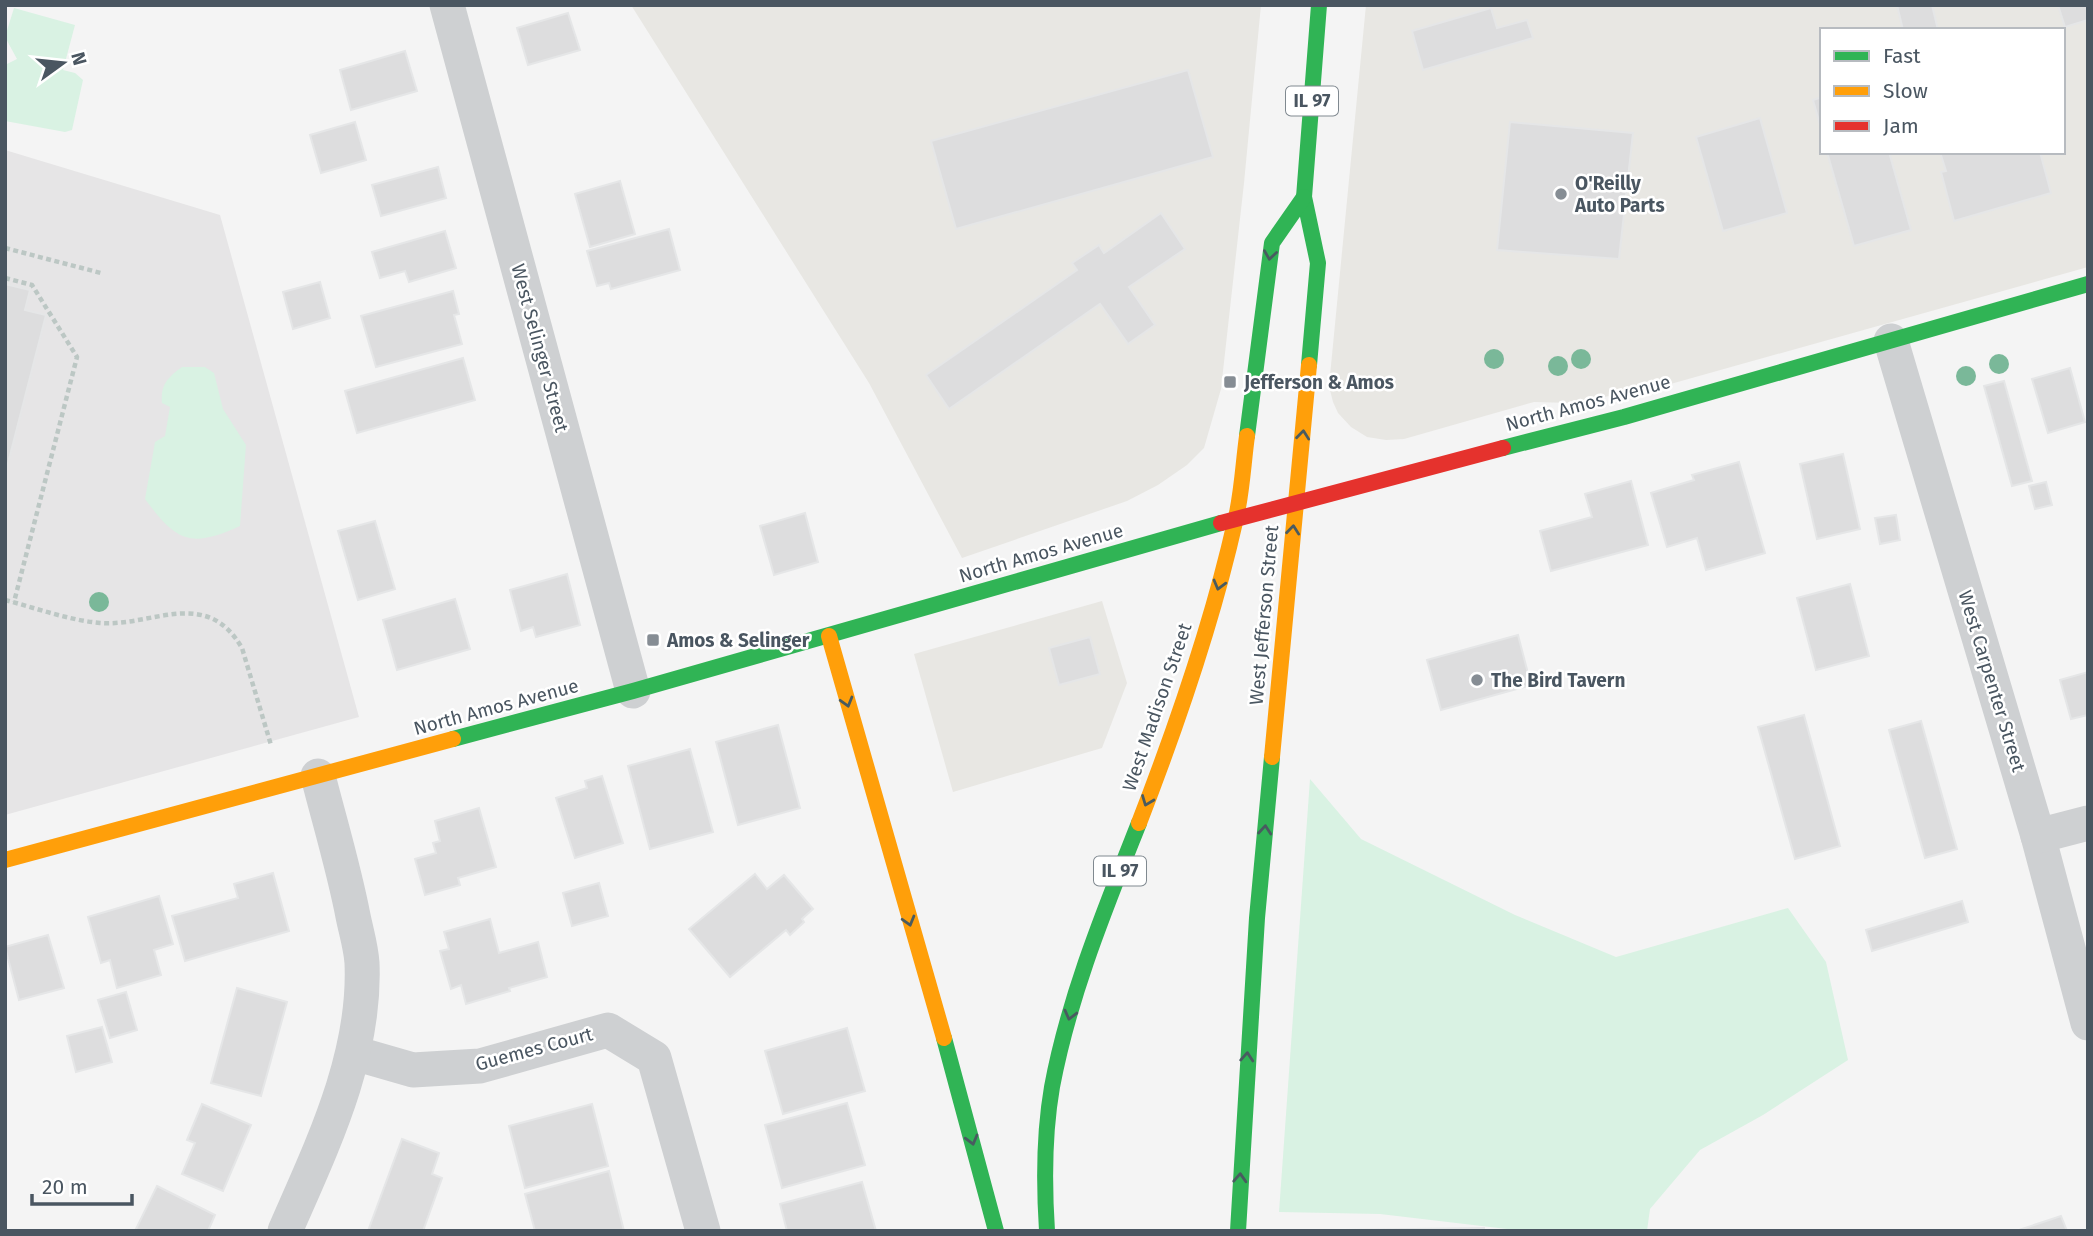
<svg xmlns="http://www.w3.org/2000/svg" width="2093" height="1236" font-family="'Fira Sans',sans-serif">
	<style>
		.commercial { fill: #e8e7e3; fill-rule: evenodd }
		.education { fill: #e6e5e6 }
		.green { fill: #d9f2e3 }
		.building { fill: #ddddde; stroke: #e5e6e7; stroke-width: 2 }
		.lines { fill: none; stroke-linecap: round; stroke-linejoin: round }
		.path { stroke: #bcc7c4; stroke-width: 4.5; stroke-dasharray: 5 3.5; stroke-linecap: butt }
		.street { stroke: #ced0d2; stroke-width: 35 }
		.fast { stroke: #30b455; stroke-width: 16 }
		.slow { stroke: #ff9f0a; stroke-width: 16 }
		.jam { stroke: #e5322d; stroke-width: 16 }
		.tree { fill: #7ab899 }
		.oneway { stroke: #495b60 }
		.poi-dot { fill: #868d94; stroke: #fff; stroke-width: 2.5 }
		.labels { text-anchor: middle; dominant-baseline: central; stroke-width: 5; stroke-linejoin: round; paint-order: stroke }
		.shield { fill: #fff; stroke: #808990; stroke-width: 2 }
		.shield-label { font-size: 18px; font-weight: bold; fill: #4a5661 }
		.poi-label { font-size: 19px; font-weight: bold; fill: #4a5661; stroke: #fff; text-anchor: start }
		.street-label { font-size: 19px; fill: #4a5661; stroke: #fff }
	</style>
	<rect width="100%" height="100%" fill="#f4f4f4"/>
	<g class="commercial">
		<path d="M631,5H1261L1244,183L1221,389L1204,448L1187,465L1158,485L1127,501L962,558L869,383Z"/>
		<path d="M1366,5H2088V267L1667,385L1572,403L1534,402L1404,439L1386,440L1367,437L1351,427L1338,413L1333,402L1329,386ZM1822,30H2063V152H1822Z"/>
		<path d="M1102,601L1127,683L1102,748L953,792L914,654Z"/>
	</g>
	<path class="education" d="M5,150L220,215L359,717L5,815Z"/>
	<g class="green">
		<path d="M14,8L75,25L63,70L75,73L83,80L72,130L65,132L5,121V65L17,59L5,37Z"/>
		<path d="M182,367H205L214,373L223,409L246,445L240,526C190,549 176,541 145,499L155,442L165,436L170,407L162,403C160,385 168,377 182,367Z"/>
		<path d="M1310,779L1361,839L1515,915L1616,957L1788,908L1826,962L1848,1060L1763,1115L1700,1150L1650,1209L1647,1231H1524L1380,1214L1279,1212Z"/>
	</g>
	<g class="building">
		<path d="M1897,5H1932L1938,30H1903Z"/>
		<path d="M2058,5H2088V20L2065,27Z"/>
		<path d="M1491,8L1497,28L1527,20L1533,38L1423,70L1412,31Z"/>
		<path d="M568,13L580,50L528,65L517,28Z"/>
		<path d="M405,51L417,91L351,110L340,70Z"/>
		<path d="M1188,70L1213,157L956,229L931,141Z"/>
		<path d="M1822,97V132L1813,100Z"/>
		<path d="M1760,118L1787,213L1723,231L1696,137Z"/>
		<path d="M355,122L366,160L321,173L310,135Z"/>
		<path d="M1510,122L1633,133L1619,259L1497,250Z"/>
		<path d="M1827,152H1889L1911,230L1854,246Z"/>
		<path d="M1940,152H2040L2051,193L1954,221L1941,172L1946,171Z"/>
		<path d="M438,167L446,198L381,216L372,185Z"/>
		<path d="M620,181L635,234L590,247L575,194Z"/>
		<path d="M1161,213L1185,249L1129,287L1155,325L1128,344L1100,304L949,409L926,375L1077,270L1072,263L1099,245L1104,253Z"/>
		<path d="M669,229L680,270L611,289L609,283L597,286L587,251Z"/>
		<path d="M445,231L456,268L409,282L405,271L380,278L372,252Z"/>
		<path d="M320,282L330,318L293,329L283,292Z"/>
		<path d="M5,284L30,290L25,310L46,315L5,475Z"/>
		<path d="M453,291L459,314L454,315L462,344L376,367L361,316Z"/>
		<path d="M463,358L475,400L357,433L345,391Z"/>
		<path d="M2070,368L2085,422L2048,433L2032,379Z"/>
		<path d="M2004,381L2032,481L2012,486L1984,386Z"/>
		<path d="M1843,454L1860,529L1817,539L1800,464Z"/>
		<path d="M1739,462L1765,553L1706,570L1697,538L1667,547L1651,493L1694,480L1692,475Z"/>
		<path d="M1631,481L1648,545L1551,571L1540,531L1592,517L1585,494Z"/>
		<path d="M2046,482L2052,505L2035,509L2029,486Z"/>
		<path d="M805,513L818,562L774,575L760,526Z"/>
		<path d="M1896,515L1900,540L1880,544L1875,518Z"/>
		<path d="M375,521L395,589L358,600L338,531Z"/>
		<path d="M567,574L580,625L536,637L533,627L521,631L510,590Z"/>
		<path d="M1850,584L1869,656L1816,670L1797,598Z"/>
		<path d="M455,599L470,649L397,670L383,620Z"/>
		<path d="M1518,635L1531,685L1441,710L1427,660Z"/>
		<path d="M1090,637L1100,674L1059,685L1049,648Z"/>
		<path d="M2088,672V715L2071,719L2060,680Z"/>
		<path d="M1804,715L1840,846L1795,859L1758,727Z"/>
		<path d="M1921,721L1957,849L1925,858L1889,730Z"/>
		<path d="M778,725L800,808L738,825L716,742Z"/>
		<path d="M690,749L713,832L650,849L628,766Z"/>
		<path d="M602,776L623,843L575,858L556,798L587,788L585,781Z"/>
		<path d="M479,808L496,867L458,878L460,885L425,895L415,859L436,853L433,843L440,841L435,821Z"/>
		<path d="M273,873L289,931L185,961L172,916L238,898L234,884Z"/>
		<path d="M755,874L767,889L784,875L813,909L802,919L804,922L790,935L786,930L730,977L689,929Z"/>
		<path d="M599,883L608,916L572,926L563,893Z"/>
		<path d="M159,896L173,944L154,950L161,975L117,988L110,960L101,963L88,917Z"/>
		<path d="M1962,901L1968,922L1872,951L1866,930Z"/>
		<path d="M490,919L499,953L538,942L547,977L509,988L510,991L466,1004L461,985L451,989L440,951L449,949L444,932Z"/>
		<path d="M48,935L64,988L19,1000L5,947Z"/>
		<path d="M237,988L287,1002L261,1096L211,1083Z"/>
		<path d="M126,992L137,1030L110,1038L98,1000Z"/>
		<path d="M102,1027L112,1062L76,1072L67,1036Z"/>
		<path d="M847,1028L865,1091L783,1114L765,1051Z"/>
		<path d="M847,1103L865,1165L782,1188L765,1125Z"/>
		<path d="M202,1104L251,1125L223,1191L182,1174L195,1143L187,1140Z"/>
		<path d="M592,1104L608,1166L525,1188L509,1126Z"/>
		<path d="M402,1139L439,1153L432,1174L442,1178L423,1231H368Z"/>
		<path d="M609,1171L624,1231H535L525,1194Z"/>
		<path d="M862,1182L876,1231H787L780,1204Z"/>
		<path d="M157,1186L215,1215L208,1231H135Z"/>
		<path d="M2061,1216L2067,1231H2016Z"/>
		<path d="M1484,1228V1231H1345V1230Z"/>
	</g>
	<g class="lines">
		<g class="path">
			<path d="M5,248L101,273"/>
			<path d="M5,278L32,285L77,357L14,602"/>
			<path d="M5,600C36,608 68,620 100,623C152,627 206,586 242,648L271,745"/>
		</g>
		<g class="street">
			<path d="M447,5L633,691"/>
			<path d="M1891,341L2038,836L2088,1023"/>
			<path d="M2038,836L2088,823"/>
			<path d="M354,1053L413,1070L480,1066L608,1030L654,1058L703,1231"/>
			<path d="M285,1231C322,1146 366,1057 362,963C361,947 356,931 353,916C344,869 330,823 318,776"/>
		</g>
		<g class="fast">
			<path d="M1309,365L1318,263L1304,197L1319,5"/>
			<path d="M1247,436L1272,243L1304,197"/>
			<path d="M1503,448L1624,417L2088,284"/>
			<path d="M453,739L633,691L1221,523"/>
			<path d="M944,1038L996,1231"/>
			<path d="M1047,1231C1044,1185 1044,1133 1052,1087C1069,996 1105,909 1139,823"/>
			<path d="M1238,1231L1257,918L1272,757"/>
		</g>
		<g class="slow">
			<path d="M829,636L944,1038"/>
			<path d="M1272,757L1309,365"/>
			<path d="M1139,823C1177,725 1212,624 1235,522C1242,494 1243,465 1247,436"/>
			<path d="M5,860L453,739"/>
		</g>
		<path class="jam" d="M1221,523L1503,448"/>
	</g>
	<g class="tree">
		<circle cx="1494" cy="359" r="10"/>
		<circle cx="1581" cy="359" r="10"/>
		<circle cx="1999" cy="364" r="10"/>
		<circle cx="1558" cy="366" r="10"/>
		<circle cx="1966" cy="376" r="10"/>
		<circle cx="99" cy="602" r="10"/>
	</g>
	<defs><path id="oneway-chevron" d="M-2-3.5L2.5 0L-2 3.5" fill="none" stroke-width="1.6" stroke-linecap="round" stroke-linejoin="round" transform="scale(1.75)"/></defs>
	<g class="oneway">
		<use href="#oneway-chevron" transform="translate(1270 255) rotate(98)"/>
		<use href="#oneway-chevron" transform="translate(1303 435) rotate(-84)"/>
		<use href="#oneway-chevron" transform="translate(1293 530) rotate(-84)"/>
		<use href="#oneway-chevron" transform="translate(1219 585) rotate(105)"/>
		<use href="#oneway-chevron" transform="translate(847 702) rotate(74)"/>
		<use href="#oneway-chevron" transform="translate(1147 801) rotate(111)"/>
		<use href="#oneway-chevron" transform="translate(1265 830) rotate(-85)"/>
		<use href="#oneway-chevron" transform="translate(909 921) rotate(74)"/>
		<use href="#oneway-chevron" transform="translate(1070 1015) rotate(104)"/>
		<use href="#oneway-chevron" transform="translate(1247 1057) rotate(-86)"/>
		<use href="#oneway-chevron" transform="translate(972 1140) rotate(75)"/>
		<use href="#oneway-chevron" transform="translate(1240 1178) rotate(-87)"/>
	</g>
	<g class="poi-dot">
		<circle cx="1561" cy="194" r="7"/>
		<rect x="1223" y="375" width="14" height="14" rx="3.5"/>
		<rect x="646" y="633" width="14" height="14" rx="3.5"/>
		<circle cx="1477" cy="680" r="7"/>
	</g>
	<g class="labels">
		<g class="shield">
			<rect x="1286" y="86.5" width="52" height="29" rx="5"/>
			<rect x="1094" y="856.5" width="52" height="29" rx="5"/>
		</g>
		<g class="shield-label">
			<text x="1312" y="101">IL 97</text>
			<text x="1120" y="871">IL 97</text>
		</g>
		<g class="poi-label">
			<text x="1575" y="183">O'Reilly<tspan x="1575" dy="22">Auto Parts</tspan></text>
			<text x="1244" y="382">Jefferson &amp; Amos</text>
			<text x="667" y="640">Amos &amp; Selinger</text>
			<text x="1491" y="680">The Bird Tavern</text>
		</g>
		<g class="street-label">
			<text transform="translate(540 348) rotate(75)">West Selinger Street</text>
			<text transform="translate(1588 403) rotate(-15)">North Amos Avenue</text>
			<text transform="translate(1041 553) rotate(-16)">North Amos Avenue</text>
			<text transform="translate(1264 615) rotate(-85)">West Jefferson Street</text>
			<text transform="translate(1992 681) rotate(73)">West Carpenter Street</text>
			<text transform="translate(496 707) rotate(-15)">North Amos Avenue</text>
			<text transform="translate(1157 707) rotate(-71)">West Madison Street</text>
			<text transform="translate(534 1049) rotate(-15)">Guemes Court</text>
		</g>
	</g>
	<rect width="2093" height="1236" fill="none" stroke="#4a5661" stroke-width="14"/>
	<rect x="1820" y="28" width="245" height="126" fill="#ffffff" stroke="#b7bbc0" stroke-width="2"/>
	<rect x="1834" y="51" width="35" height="10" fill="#30b455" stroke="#b7bbc0" stroke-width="2"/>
	<text x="1883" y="63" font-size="21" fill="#4a5661">Fast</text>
	<rect x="1834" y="86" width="35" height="10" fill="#ff9f0a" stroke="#b7bbc0" stroke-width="2"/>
	<text x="1883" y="98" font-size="21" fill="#4a5661">Slow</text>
	<rect x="1834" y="121" width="35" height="10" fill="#e5322d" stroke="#b7bbc0" stroke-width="2"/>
	<text x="1883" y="133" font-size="21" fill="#4a5661">Jam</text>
	<g transform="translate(63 63) rotate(75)" stroke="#ffffff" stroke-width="5" paint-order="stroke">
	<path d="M0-5L12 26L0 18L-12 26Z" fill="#4a5661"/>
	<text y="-10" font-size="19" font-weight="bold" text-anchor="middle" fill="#4a5661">N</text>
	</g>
	<path d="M32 1194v10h100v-10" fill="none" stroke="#4a5661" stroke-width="3.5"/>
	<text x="42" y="1194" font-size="21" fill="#4a5661" stroke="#ffffff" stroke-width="5" paint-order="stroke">20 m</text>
</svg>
